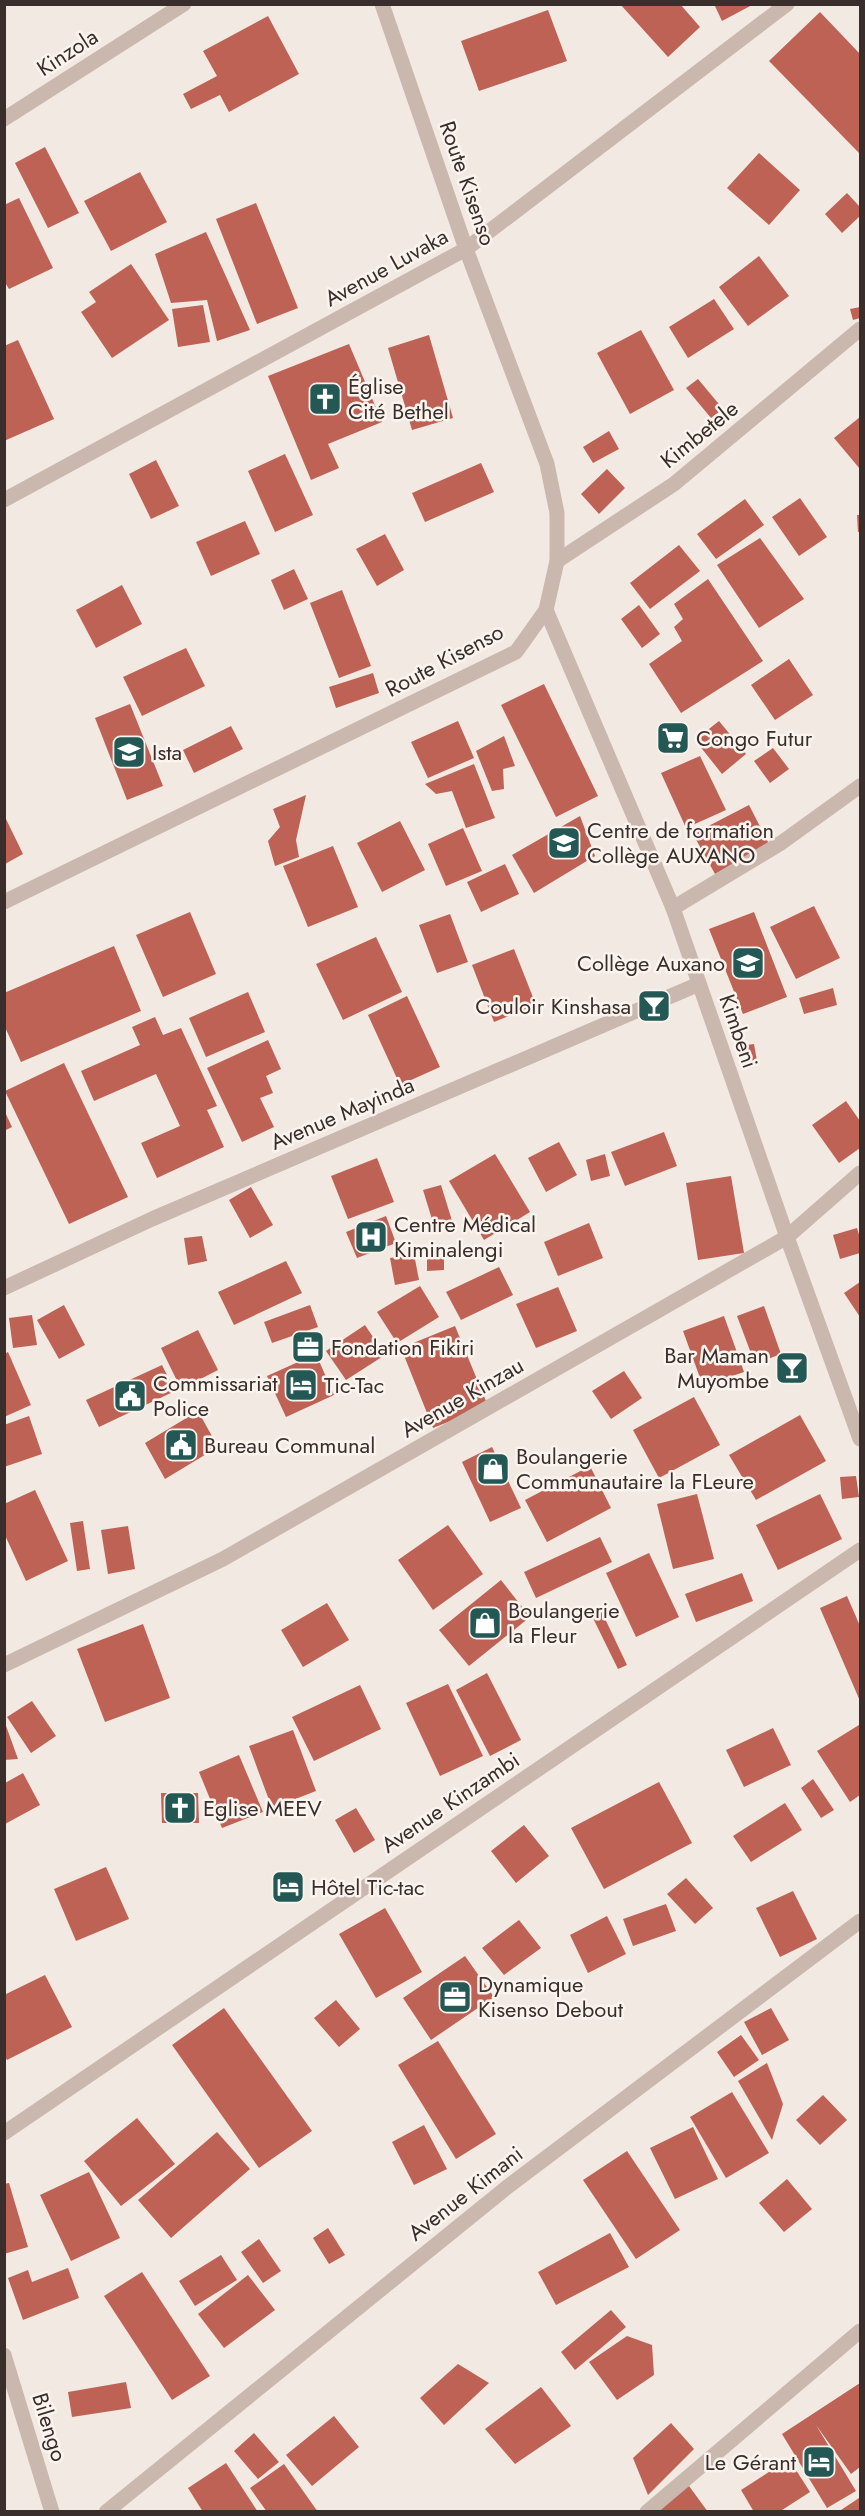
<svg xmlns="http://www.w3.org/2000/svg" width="865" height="2516" font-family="Jost,sans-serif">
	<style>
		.building { fill: #bd6255 }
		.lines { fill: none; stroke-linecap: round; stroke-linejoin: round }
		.minor { stroke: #cab7ae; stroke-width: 15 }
		.labels { text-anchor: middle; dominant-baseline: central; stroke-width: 5; stroke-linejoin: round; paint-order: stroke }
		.street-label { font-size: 22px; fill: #392e2c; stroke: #faf3ee }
		.poi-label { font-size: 22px; fill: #392e2c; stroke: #faf3ee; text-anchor: start }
	</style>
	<rect width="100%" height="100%" fill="#f2e9e2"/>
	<g class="building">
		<path d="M620,4H680L700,27L668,57Z"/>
		<path d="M714,4H754L722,21Z"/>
		<path d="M548,10L567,61L479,91L461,41Z"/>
		<path d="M820,12L860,54V154L769,61Z"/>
		<path d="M268,16L299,74L229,112L220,95L191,109L183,94L217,76L203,51Z"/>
		<path d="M45,147L79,213L48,228L15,163Z"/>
		<path d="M759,153L800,190L769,225L727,188Z"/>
		<path d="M140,172L167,222L111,251L84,201Z"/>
		<path d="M847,193L860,207V216L842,233L825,214Z"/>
		<path d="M19,198L53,268L9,289L4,281V205Z"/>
		<path d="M256,203L298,308L257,324L216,219Z"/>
		<path d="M206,232L250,330L217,341L207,300L171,303L155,254Z"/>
		<path d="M759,256L789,296L748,326L719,287Z"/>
		<path d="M131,264L169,320L112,358L81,312L96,302L89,292Z"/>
		<path d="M714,299L734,329L688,358L669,327Z"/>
		<path d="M203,305L210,342L178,347L172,309Z"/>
		<path d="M860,307V318L853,320L850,309Z"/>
		<path d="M641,330L674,390L630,414L597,353Z"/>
		<path d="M429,335L453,418L412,430L388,348Z"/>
		<path d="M18,340L54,419L4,441V346Z"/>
		<path d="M349,344L382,422L328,444L339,468L311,480L268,376Z"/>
		<path d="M698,379L723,409L711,418L686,388Z"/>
		<path d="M860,417V469L834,438Z"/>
		<path d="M609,431L619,449L593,463L583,447Z"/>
		<path d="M285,454L313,515L275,532L248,471Z"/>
		<path d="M156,460L179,506L151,519L129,474Z"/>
		<path d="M481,463L494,492L425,522L412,493Z"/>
		<path d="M607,469L625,488L599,514L581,494Z"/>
		<path d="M800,498L827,537L799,556L772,517Z"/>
		<path d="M745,499L764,525L716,559L697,534Z"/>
		<path d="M857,515H860V532H858Z"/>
		<path d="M245,521L260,554L211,576L196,542Z"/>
		<path d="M385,534L404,570L377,586L356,549Z"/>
		<path d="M760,538L804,599L759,628L717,565Z"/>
		<path d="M679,545L700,571L650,609L630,583Z"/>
		<path d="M294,569L308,599L284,610L271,580Z"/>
		<path d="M708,579L763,661L681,713L649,664L682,641L674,627L683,619L674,604Z"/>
		<path d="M122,585L142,624L96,648L76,610Z"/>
		<path d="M342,590L371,666L339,678L310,603Z"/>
		<path d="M639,605L660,634L642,648L621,619Z"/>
		<path d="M186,648L205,686L142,716L123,677Z"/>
		<path d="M789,659L813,695L775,720L751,685Z"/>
		<path d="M373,673L379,693L336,708L329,687Z"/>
		<path d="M544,684L598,796L556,817L501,705Z"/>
		<path d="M130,704L163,786L127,800L95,718Z"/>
		<path d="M458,721L474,758L428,778L411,742Z"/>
		<path d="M719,721L746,754L722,774L695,740Z"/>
		<path d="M231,726L243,749L194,773L183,750Z"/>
		<path d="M504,736L515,766L503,769L504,789L492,791L476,751Z"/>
		<path d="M773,748L789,769L770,783L754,761Z"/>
		<path d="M700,756L726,810L686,828L661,773Z"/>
		<path d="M474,764L495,818L466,828L452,791L436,794L425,784Z"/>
		<path d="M306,795L296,840L299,857L275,866L268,841L280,827L273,809Z"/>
		<path d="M749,805L769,844L715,874L693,834Z"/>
		<path d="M580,816L595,856L534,893L512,855Z"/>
		<path d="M5,817L23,854L5,864Z"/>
		<path d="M400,821L425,870L382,892L357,843Z"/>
		<path d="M463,828L482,871L446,886L428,844Z"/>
		<path d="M333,846L358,907L308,927L283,866Z"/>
		<path d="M505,864L519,894L481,912L467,882Z"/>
		<path d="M814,906L840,958L796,979L770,927Z"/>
		<path d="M190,912L216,974L163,997L136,935Z"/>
		<path d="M754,912L787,997L743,1014L709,929Z"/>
		<path d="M450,914L468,962L437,973L419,925Z"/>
		<path d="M376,937L402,992L343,1020L316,964Z"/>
		<path d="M114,946L141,1011L21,1062L4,1025V993Z"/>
		<path d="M514,949L536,1005L494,1022L472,965Z"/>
		<path d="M833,988L837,1005L804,1014L799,998Z"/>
		<path d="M248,992L265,1032L206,1057L189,1018Z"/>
		<path d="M407,996L440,1067L400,1085L368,1015Z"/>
		<path d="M155,1017L163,1035L181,1028L217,1106L207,1110L224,1147L157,1178L141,1143L180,1126L156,1074L94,1101L81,1071L140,1045L132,1027Z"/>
		<path d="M268,1040L281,1069L266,1076L273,1093L260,1098L274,1127L242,1142L207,1068Z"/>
		<path d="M754,1044L757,1061L742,1063L740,1046Z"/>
		<path d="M64,1063L128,1197L69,1224L5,1091Z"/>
		<path d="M846,1101L860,1121V1148L839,1163L812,1125Z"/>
		<path d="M4,1110L12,1127L4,1131Z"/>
		<path d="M664,1132L677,1166L625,1186L611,1152Z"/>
		<path d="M559,1142L577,1175L546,1192L528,1158Z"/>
		<path d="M495,1154L530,1212L484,1240L449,1181Z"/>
		<path d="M605,1154L610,1176L591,1181L586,1160Z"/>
		<path d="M377,1158L394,1202L348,1219L331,1176Z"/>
		<path d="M731,1176L744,1253L698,1260L686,1183Z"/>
		<path d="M441,1185L453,1224L435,1229L423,1190Z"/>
		<path d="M251,1187L273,1225L250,1238L229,1200Z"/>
		<path d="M386,1216L396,1243L357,1258L346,1232Z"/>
		<path d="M589,1223L603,1258L558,1276L544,1242Z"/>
		<path d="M857,1228L860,1238V1253L840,1259L833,1235Z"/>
		<path d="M202,1236L207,1261L188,1265L184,1238Z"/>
		<path d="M414,1254L419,1280L395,1285L390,1258Z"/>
		<path d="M427,1254H444V1270L427,1271Z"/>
		<path d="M286,1261L302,1293L234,1325L218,1292Z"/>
		<path d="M499,1267L513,1295L461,1320L446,1292Z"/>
		<path d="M860,1282V1317L844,1293Z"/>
		<path d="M420,1286L439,1317L397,1343L377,1312Z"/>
		<path d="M558,1287L577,1331L536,1348L516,1304Z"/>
		<path d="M64,1305L85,1345L59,1359L37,1320Z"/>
		<path d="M310,1305L318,1327L272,1343L264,1322Z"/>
		<path d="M764,1306L781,1354L755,1364L737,1316Z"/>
		<path d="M32,1315L37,1345L13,1348L9,1318Z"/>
		<path d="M724,1316L744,1372L703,1386L683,1331Z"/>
		<path d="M365,1325L385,1355L346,1380L326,1351Z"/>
		<path d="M455,1326L488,1406L433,1428L401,1348Z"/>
		<path d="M198,1330L218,1370L181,1389L161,1348Z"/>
		<path d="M8,1352L31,1405L4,1417V1354Z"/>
		<path d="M316,1354L334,1395L286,1417L267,1376Z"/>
		<path d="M162,1365L175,1391L99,1427L86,1400Z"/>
		<path d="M624,1371L642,1398L611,1419L592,1391Z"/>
		<path d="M694,1397L720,1445L659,1478L633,1430Z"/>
		<path d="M198,1411L218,1447L165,1479L145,1443Z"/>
		<path d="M800,1415L826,1461L756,1500L729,1455Z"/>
		<path d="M29,1416L42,1454L4,1467V1425Z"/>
		<path d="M492,1447L521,1508L490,1522L462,1462Z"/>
		<path d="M590,1466L611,1508L547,1542L525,1500Z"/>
		<path d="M856,1476L859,1497L842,1499L840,1477Z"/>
		<path d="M35,1490L68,1561L26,1581L4,1533V1504Z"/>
		<path d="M697,1494L714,1559L673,1569L657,1504Z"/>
		<path d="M820,1494L842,1539L778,1570L756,1525Z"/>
		<path d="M83,1521L90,1569L77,1571L70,1523Z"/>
		<path d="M448,1525L483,1574L433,1610L398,1560Z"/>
		<path d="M128,1526L135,1569L108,1574L101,1530Z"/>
		<path d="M600,1537L612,1562L536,1598L524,1572Z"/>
		<path d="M649,1553L679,1617L636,1637L606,1573Z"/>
		<path d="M742,1573L753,1601L696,1622L685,1594Z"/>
		<path d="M501,1580L530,1617L469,1666L439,1630Z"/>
		<path d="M847,1596L860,1626V1701L820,1608Z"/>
		<path d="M327,1603L349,1640L303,1667L281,1630Z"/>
		<path d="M599,1606L627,1665L618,1669L589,1610Z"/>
		<path d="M143,1624L170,1698L105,1722L77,1649Z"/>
		<path d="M487,1673L521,1740L490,1756L456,1690Z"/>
		<path d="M448,1684L483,1756L440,1776L406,1703Z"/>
		<path d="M360,1685L381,1729L314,1761L292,1717Z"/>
		<path d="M32,1701L56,1736L31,1753L7,1717Z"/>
		<path d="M4,1723H5L18,1759L4,1760Z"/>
		<path d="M859,1725L860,1728V1795L850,1802L817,1751Z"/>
		<path d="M773,1728L791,1765L744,1787L726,1750Z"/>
		<path d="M293,1730L316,1791L272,1808L249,1746Z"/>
		<path d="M239,1755L263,1812L222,1828L199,1772Z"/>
		<path d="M23,1773L40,1805L5,1824V1783Z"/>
		<path d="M813,1779L834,1810L821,1818L801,1788Z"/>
		<path d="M659,1782L692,1843L604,1889L571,1828Z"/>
		<path d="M161,1793H198L199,1823H162Z"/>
		<path d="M785,1803L802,1830L751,1862L733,1836Z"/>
		<path d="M356,1808L375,1840L354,1853L335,1820Z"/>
		<path d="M524,1825L549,1856L516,1883L491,1851Z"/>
		<path d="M106,1867L129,1919L76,1941L54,1889Z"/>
		<path d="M686,1878L713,1908L695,1924L667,1894Z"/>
		<path d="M793,1891L817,1939L780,1957L756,1908Z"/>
		<path d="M666,1904L676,1931L633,1946L623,1919Z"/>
		<path d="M385,1908L422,1972L376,1998L339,1934Z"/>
		<path d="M607,1916L626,1954L588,1973L570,1935Z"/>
		<path d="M519,1920L541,1948L504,1975L482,1948Z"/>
		<path d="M465,1956L494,1997L431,2040L403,1998Z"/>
		<path d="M45,1975L72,2027L7,2060L4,2055V1995Z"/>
		<path d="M336,2000L360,2029L339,2047L314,2018Z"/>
		<path d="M224,2008L312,2131L259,2168L172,2045Z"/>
		<path d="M771,2008L789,2040L762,2055L744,2022Z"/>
		<path d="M741,2035L759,2060L734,2077L717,2052Z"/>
		<path d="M438,2041L496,2134L456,2159L398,2065Z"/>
		<path d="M767,2063L783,2104L772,2140L738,2081Z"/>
		<path d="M732,2092L769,2153L726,2178L690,2117Z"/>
		<path d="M823,2095L847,2120L820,2145L796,2120Z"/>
		<path d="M137,2118L175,2164L121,2206L84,2161Z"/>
		<path d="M424,2125L447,2169L414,2185L392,2142Z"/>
		<path d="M693,2127L718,2179L675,2199L650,2148Z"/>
		<path d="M217,2132L250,2169L171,2238L138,2200Z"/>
		<path d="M627,2151L680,2230L636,2259L583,2180Z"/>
		<path d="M89,2172L120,2238L71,2261L40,2195Z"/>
		<path d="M787,2179L812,2209L784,2232L759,2203Z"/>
		<path d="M9,2183L28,2247L4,2254V2184Z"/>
		<path d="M328,2228L345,2255L329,2264L313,2238Z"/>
		<path d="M610,2233L629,2267L556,2305L538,2272Z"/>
		<path d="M259,2239L281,2271L263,2283L241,2252Z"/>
		<path d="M221,2255L237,2280L195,2306L179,2281Z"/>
		<path d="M68,2268L79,2298L23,2320L8,2278L28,2270L32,2282Z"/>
		<path d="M142,2272L210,2376L172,2400L104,2296Z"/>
		<path d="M248,2275L275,2310L224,2348L198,2314Z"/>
		<path d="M611,2310L626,2327L575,2370L561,2352Z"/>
		<path d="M627,2336L652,2345L654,2375L617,2400L589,2362Z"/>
		<path d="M458,2364L489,2383L444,2425L420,2398Z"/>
		<path d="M126,2382L131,2408L72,2417L68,2392Z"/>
		<path d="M860,2383V2467L851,2474L816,2425L856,2491L827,2508L782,2434Z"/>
		<path d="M541,2387L571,2426L515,2464L485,2429Z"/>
		<path d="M334,2416L359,2447L312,2486L286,2455Z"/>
		<path d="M671,2423L694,2449L648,2495L633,2458Z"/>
		<path d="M254,2433L279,2462L258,2479L234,2451Z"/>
		<path d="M789,2459L810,2492L779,2512H754L741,2490Z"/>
		<path d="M226,2463L258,2512H203L188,2488Z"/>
		<path d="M284,2464L318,2512H267L250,2488Z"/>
		<path d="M689,2486L708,2512H654Z"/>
		<path d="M859,2498L860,2512H838Z"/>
	</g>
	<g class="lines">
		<g class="minor">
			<path d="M4,119L184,4"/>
			<path d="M4,500L466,249L787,4"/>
			<path d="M557,561L674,484L860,329"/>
			<path d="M546,610L673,908L787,1237L860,1439"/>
			<path d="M4,902L516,652L546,610L557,561V513L547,464L466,249L382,4"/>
			<path d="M673,908L781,843L860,786"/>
			<path d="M4,1288L152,1219L699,984"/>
			<path d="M4,1665L223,1559L787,1237L860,1173"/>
			<path d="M4,2133L860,1550"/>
			<path d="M4,2355L52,2512"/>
			<path d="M106,2512L506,2188L860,1921"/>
			<path d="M647,2512L860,2331"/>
		</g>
	</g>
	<defs>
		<g id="church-square" transform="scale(1.725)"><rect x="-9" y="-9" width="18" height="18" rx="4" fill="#245855" stroke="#faf3ee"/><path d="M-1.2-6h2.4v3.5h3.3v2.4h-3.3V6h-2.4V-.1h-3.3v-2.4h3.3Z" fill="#fff"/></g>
		<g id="supermarket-square" transform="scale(1.725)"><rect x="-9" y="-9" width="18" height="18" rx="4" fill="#245855" stroke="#faf3ee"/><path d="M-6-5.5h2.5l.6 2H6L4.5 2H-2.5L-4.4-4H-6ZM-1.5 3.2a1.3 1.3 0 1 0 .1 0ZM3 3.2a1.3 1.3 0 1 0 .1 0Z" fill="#fff"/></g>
		<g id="university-square" transform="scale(1.725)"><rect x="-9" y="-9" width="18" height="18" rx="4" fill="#245855" stroke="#faf3ee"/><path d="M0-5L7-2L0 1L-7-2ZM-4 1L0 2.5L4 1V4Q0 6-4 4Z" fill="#fff"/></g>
		<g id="school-square" transform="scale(1.725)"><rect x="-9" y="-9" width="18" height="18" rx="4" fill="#245855" stroke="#faf3ee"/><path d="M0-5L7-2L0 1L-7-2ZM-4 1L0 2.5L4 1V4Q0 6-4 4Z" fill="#fff"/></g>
		<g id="bar-square" transform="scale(1.725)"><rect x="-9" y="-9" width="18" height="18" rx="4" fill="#245855" stroke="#faf3ee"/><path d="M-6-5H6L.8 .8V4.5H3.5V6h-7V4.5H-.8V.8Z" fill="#fff"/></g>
		<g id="hospital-square" transform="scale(1.725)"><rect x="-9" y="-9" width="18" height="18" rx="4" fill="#245855" stroke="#faf3ee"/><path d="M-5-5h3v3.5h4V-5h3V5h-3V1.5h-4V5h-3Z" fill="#fff"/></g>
		<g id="office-square" transform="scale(1.725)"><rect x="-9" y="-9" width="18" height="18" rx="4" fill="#245855" stroke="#faf3ee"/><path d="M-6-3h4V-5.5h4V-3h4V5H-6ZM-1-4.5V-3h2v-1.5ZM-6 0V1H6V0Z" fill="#fff"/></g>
		<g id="hotel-square" transform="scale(1.725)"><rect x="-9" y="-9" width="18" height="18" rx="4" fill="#245855" stroke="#faf3ee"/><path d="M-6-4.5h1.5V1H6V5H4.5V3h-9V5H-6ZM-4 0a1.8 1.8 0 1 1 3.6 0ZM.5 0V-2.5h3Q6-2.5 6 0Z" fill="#fff"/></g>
		<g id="civic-square" transform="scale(1.725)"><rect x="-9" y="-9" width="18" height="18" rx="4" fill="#245855" stroke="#faf3ee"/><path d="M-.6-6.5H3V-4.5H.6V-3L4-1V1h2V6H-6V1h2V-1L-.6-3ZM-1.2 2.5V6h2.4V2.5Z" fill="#fff"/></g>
		<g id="shop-square" transform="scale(1.725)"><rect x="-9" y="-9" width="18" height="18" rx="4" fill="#245855" stroke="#faf3ee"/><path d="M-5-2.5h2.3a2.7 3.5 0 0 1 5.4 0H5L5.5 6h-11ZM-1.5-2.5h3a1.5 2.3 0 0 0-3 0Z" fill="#fff"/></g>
	</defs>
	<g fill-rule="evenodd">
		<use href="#church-square" x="325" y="399"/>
		<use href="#supermarket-square" x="673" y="738"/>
		<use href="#university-square" x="129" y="752"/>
		<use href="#school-square" x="564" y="843"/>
		<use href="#school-square" x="748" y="963"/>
		<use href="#bar-square" x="654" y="1006"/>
		<use href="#hospital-square" x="371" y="1237"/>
		<use href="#office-square" x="308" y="1347"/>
		<use href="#bar-square" x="792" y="1368"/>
		<use href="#hotel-square" x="301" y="1385"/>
		<use href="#civic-square" x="130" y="1396"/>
		<use href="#civic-square" x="181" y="1445"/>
		<use href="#shop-square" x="493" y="1469"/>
		<use href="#shop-square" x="485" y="1623"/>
		<use href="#church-square" x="180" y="1808"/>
		<use href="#hotel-square" x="288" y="1887"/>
		<use href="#office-square" x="455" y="1997"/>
		<use href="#hotel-square" x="819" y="2462"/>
	</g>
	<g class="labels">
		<g class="street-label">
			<text transform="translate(67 52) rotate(-33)">Kinzola</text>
			<text transform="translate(468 183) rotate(71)">Route Kisenso</text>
			<text transform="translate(386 267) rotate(-29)">Avenue Luvaka</text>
			<text transform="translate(699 434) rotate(-39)">Kimbetele</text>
			<text transform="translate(444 660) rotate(-28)">Route Kisenso</text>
			<text transform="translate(739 1031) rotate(71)">Kimbeni</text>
			<text transform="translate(342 1113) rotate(-23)">Avenue Mayinda</text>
			<text transform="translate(462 1397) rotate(-30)">Avenue Kinzau</text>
			<text transform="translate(450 1802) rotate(-34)">Avenue Kinzambi</text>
			<text transform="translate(465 2193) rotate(-38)">Avenue Kimani</text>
			<text transform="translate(50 2427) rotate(73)">Bilengo</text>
		</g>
		<g class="poi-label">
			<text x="348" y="386">Église<tspan x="348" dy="25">Cité Bethel</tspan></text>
			<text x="696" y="738">Congo Futur</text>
			<text x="152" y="752">Ista</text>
			<text x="587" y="830">Centre de formation<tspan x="587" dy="25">Collège AUXANO</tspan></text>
			<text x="725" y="963" text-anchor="end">Collège Auxano</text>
			<text x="631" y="1006" text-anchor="end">Couloir Kinshasa</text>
			<text x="394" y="1224">Centre Médical<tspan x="394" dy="25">Kiminalengi</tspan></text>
			<text x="331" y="1347">Fondation Fikiri</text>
			<text x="769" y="1355" text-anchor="end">Bar Maman<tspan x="769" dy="25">Muyombe</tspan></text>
			<text x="153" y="1383">Commissariat<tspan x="153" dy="25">Police</tspan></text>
			<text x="324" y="1385">Tic-Tac</text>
			<text x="204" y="1445">Bureau Communal</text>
			<text x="516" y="1456">Boulangerie<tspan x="516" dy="25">Communautaire la FLeure</tspan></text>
			<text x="508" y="1610">Boulangerie<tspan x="508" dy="25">la Fleur</tspan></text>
			<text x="203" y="1808">Eglise MEEV</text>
			<text x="311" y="1887">Hôtel Tic-tac</text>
			<text x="478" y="1984">Dynamique<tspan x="478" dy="25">Kisenso Debout</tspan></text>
			<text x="796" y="2462" text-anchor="end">Le Gérant</text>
		</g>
	</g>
	<rect width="865" height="2516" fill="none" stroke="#392e2c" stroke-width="12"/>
</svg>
